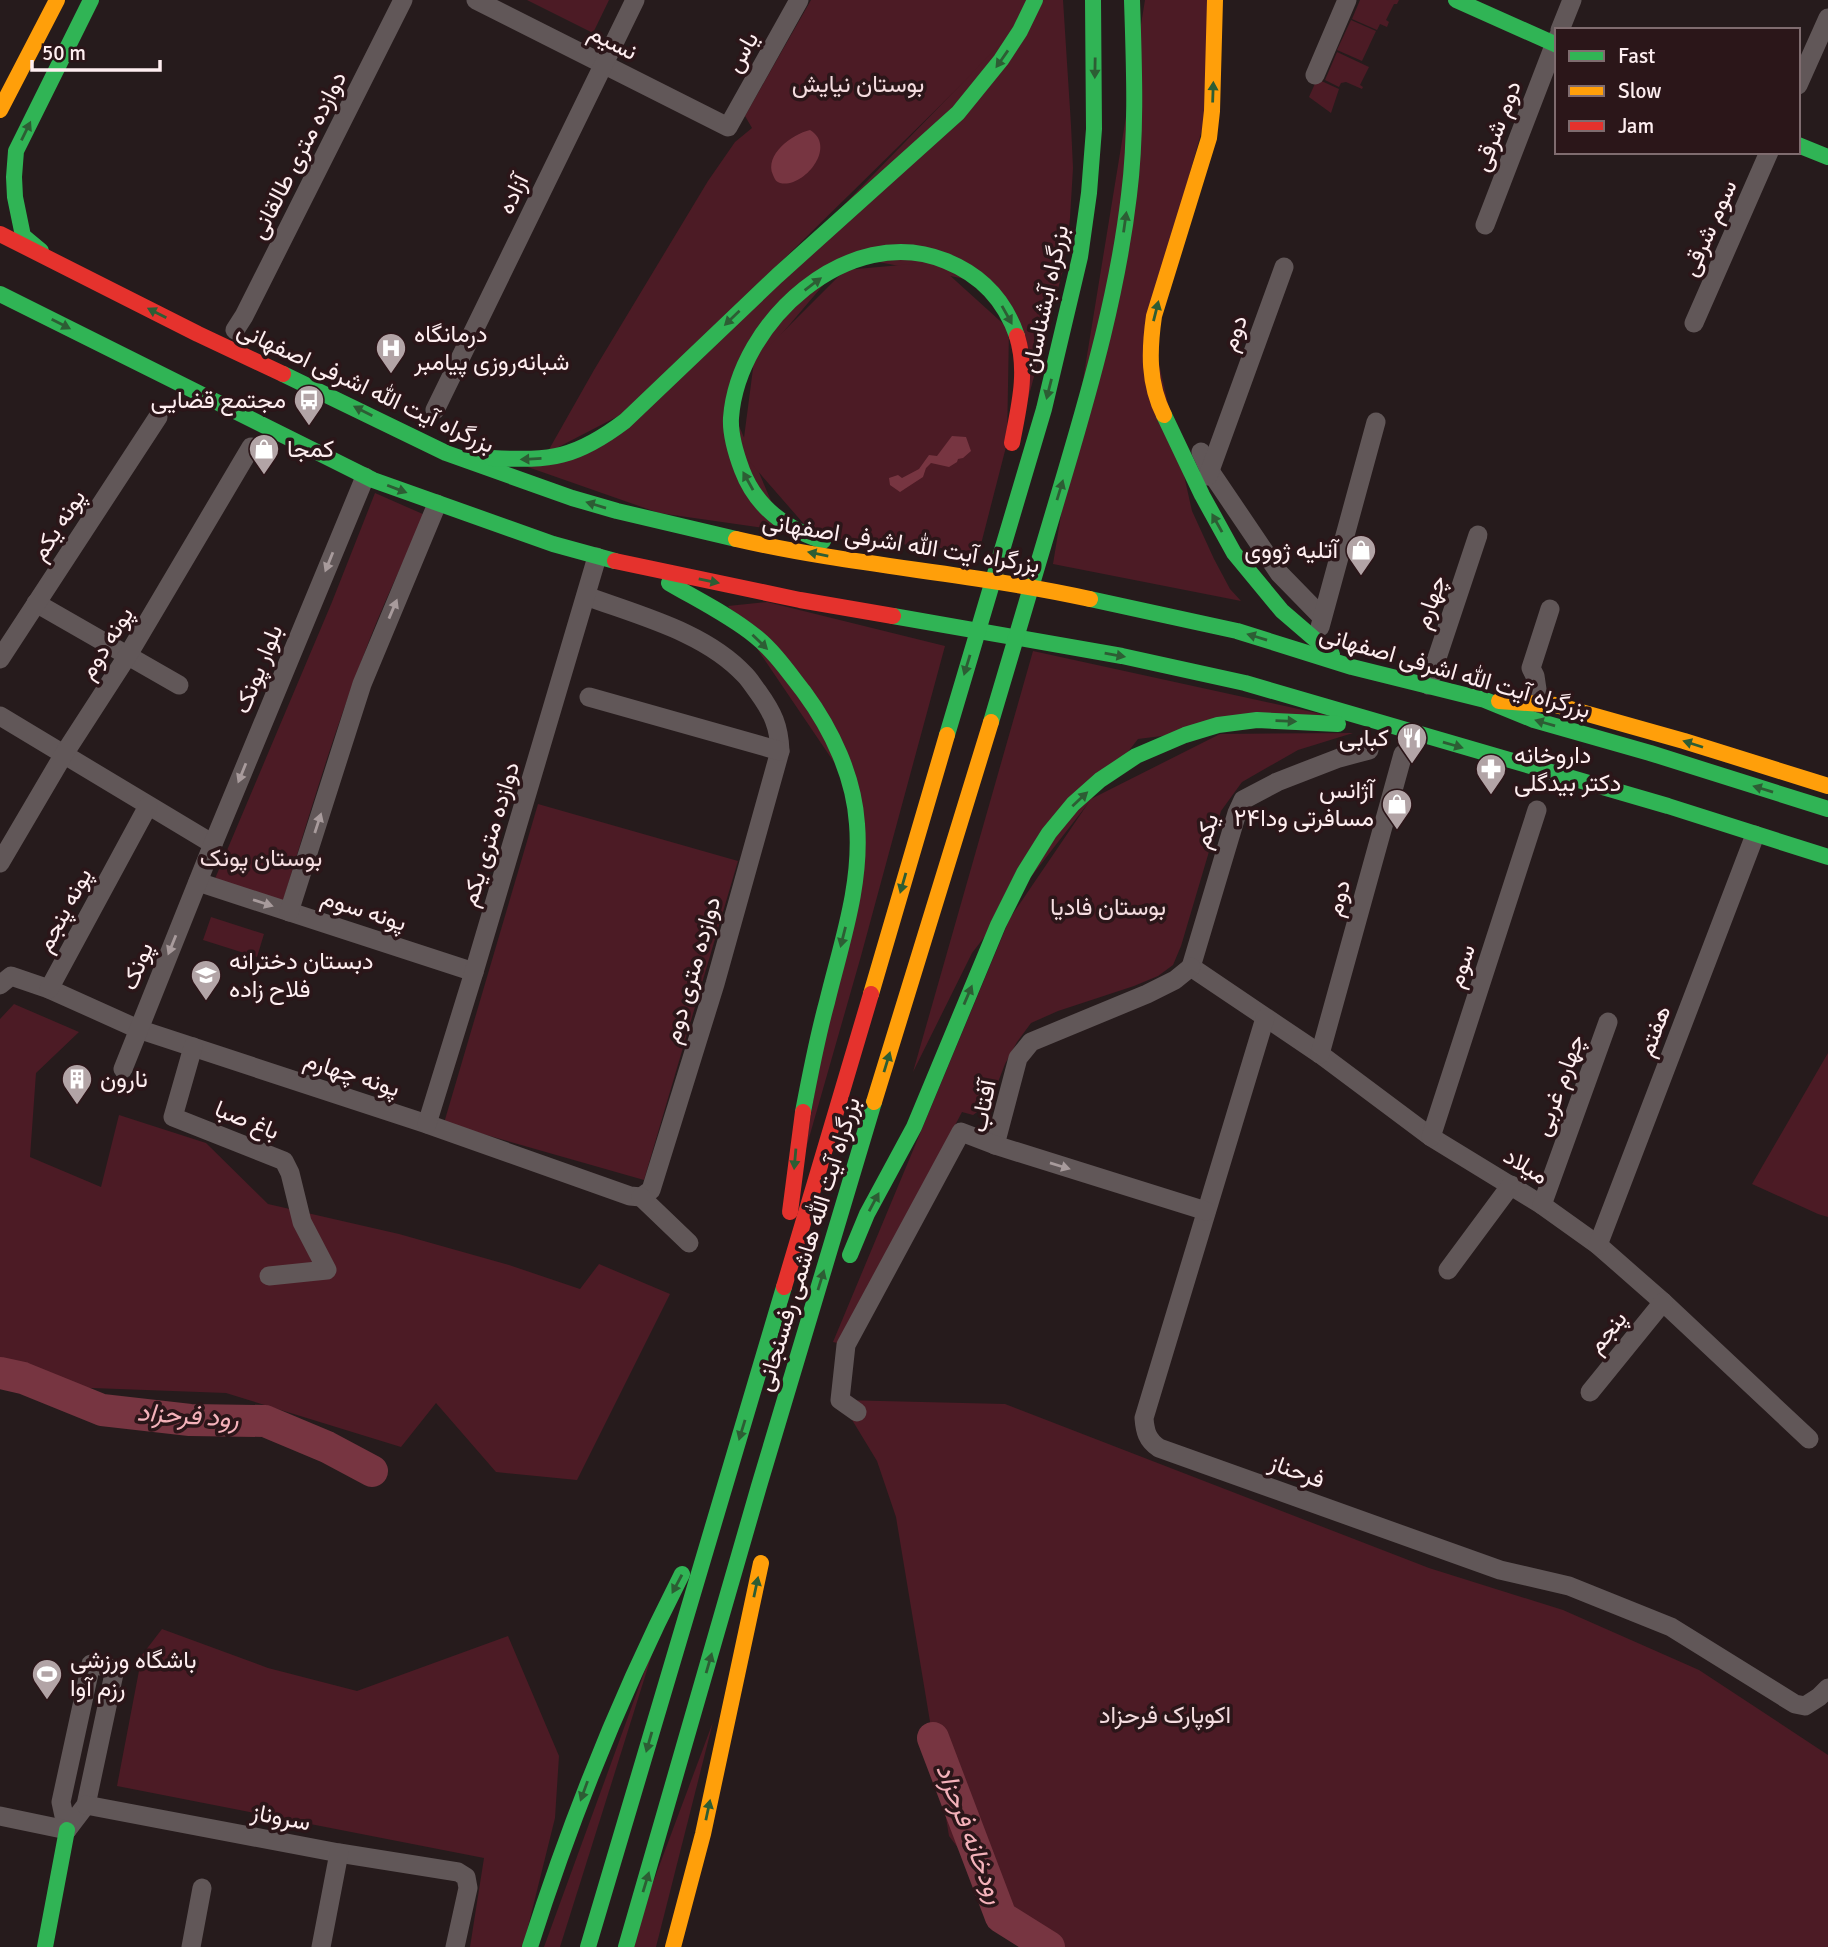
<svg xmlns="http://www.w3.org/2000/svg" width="1828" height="1947" font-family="Signika,Vazirmatn,sans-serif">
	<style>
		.green { fill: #4c1b25 }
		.water { fill: #773541 }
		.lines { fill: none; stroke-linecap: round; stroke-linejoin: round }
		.river { stroke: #773541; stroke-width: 32 }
		.street { stroke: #615758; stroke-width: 19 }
		.fast { stroke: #30b455; stroke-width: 16 }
		.slow { stroke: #ff9f0a; stroke-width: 16 }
		.jam { stroke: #e5322d; stroke-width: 16 }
		.oneway { fill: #2d5d34 }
		.oneway2 { fill: #a89b9c }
		.labels { text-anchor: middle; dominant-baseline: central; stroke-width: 7; stroke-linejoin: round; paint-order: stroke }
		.street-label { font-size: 24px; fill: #feeef0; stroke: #2b1619 }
		.park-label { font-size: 24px; fill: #f4dcdf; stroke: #2b1619 }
		.poi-label { font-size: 24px; fill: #feeef0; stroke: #2b1619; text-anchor: start }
		.water-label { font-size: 26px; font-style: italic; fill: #f4b2ba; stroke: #2b1619 }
	</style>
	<rect width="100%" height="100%" fill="#261b1c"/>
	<g class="green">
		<path d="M527,0H609L593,33Z"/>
		<path d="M811,0H1030L1012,35L630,410L547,453L594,370L708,181L735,142L752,128L745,116Z"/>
		<path d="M1043,0H1063L1071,125L1073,168L1070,218L1065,263L1026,406L996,285L848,256L727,398L784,531L659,513L522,465L631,424Z"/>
		<path d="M1145,0H1210L1207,112L1149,319L1192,511L1214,559L1230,589L1241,601L1053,564Z"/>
		<path d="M1360,0H1399L1397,4H1394L1386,20L1389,22L1387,27L1380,24L1377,30L1352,19Z"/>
		<path d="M1351,20L1376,31L1362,61L1337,50Z"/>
		<path d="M1337,52L1369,67L1360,85L1363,87L1362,89L1346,82L1341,83L1339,87L1325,80Z"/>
		<path d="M1317,79L1339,89L1331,113L1309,97Z"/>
		<path d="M935,262L1009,329L1007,443L979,552L861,540L839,539L810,531L742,453L754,361L845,270Z"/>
		<path d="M375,493L425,515C403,562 381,608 363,657C332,737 308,819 283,901L214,881L332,602Z"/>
		<path d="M767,602L945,646L861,956L805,1152L861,802L728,606Z"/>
		<path d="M1033,651L1326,715L1138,739L972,953L913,1072Z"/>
		<path d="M1353,733L1298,750L1242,782L1221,811L1181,946L1173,965L1158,976L1134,986L1058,1011L1031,1023L1017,1042L1005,1064L990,1103L973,1115L962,1112L898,1234L846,1345L833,1342L1010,918L1091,799L1220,734Z"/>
		<path d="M538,804L738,861L644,1180L444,1123Z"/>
		<path d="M211,917L264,934L257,957L203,940Z"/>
		<path d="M14,1004L79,1032L36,1073L30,1157L101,1187L119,1115L206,1143L268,1204L399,1234L509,1265L580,1289L599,1264L670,1294L577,1480L496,1472L436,1403L401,1447L226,1393L65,1387L0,1366V1019Z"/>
		<path d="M1828,1053V1217L1818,1214L1752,1184Z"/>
		<path d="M840,1400L1005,1404L1429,1568L1563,1610L1699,1670L1828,1755V1947H1033L949,1836L896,1517L877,1461Z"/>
		<path d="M162,1629L268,1668L357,1691L508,1636L559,1756L555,1818L523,1947H470L484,1858L117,1786L142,1655Z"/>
		<path d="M659,1632L560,1947H544Z"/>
		<path d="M713,1722L656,1947H633L651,1888Z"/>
	</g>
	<g class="water">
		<path d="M810,130C838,147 803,189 780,183C775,181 775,179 773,175C764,155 792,134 810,130Z"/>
		<path d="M952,436L966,437L971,451L963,458L958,459L957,462L949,467L931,463L926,468L923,477L900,492L890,485L889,478L898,475L902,478L919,469L929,455L937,456Z"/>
	</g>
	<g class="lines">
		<g class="river">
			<path d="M0,1373L23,1378L102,1410L190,1420L265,1421L327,1447L372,1471"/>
			<path d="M933,1738L1001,1917L1049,1947"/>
		</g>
		<g class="street">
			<path d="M476,0L728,127L799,0"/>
			<path d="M1560,30L1572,0"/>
			<path d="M1315,75L1347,0"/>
			<path d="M1798,85L1828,18"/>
			<path d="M1485,225L1557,38"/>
			<path d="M1694,323L1769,152"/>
			<path d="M235,330L244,316L403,0"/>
			<path d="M435,410L635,0"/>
			<path d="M1201,452L1210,471L1279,573L1322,617"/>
			<path d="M1208,476L1284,267"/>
			<path d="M586,596C640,616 705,632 745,675C750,680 754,687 758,692C773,713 779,726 780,751L715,984L651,1190L641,1197"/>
			<path d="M36,603L179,685"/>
			<path d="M1320,627L1376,422"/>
			<path d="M0,659L158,417"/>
			<path d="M1428,685L1478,535"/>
			<path d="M589,697L780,751"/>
			<path d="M1539,703L1535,676L1531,668L1550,609"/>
			<path d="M0,716L213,844"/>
			<path d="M0,863L64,754L128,655L251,447"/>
			<path d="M198,882L474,972"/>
			<path d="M289,912L362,684L437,504"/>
			<path d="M1191,967L1320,1054L1431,1137L1542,1205L1598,1245L1663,1302L1809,1439"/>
			<path d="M1191,967L1237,813L1243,800L1277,782L1339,758L1369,750"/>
			<path d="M0,985L11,976L49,989L138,1029L427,1124L630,1196L641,1197"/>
			<path d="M49,989L148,806"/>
			<path d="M1265,1018L1144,1418C1145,1431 1147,1440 1159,1448L1500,1570L1569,1586L1671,1627L1795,1704L1805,1706L1819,1697L1828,1688"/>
			<path d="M193,1047L173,1117L284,1161L290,1173L302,1222L327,1270L269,1276"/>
			<path d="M1320,1054L1403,754"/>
			<path d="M123,1069L213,844L365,477"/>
			<path d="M427,1124L474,972L597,557"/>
			<path d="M1431,1137L1537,810"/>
			<path d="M995,1145L1018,1058L1031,1042L1147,994L1175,980L1191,967"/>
			<path d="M641,1197L689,1243"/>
			<path d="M1542,1205L1608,1022"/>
			<path d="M1598,1245L1755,835"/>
			<path d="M1448,1270L1511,1185"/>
			<path d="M1590,1392L1663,1302"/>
			<path d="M857,1412L840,1400L846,1345L961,1132L995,1145L1206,1211"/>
			<path d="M91,1664L115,1669L86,1805L67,1830L61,1802Z"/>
			<path d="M86,1805L339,1853L458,1872L466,1877L468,1888L455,1947"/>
			<path d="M0,1816L67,1830"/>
			<path d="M191,1947L202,1888"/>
			<path d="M321,1947L339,1853"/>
		</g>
		<g class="fast">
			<path d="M1456,0L1557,45"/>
			<path d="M1798,145L1828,157"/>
			<path d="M41,251L23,236L15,197L14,177L16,151L91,0"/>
			<path d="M0,294L373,480L553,544L615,561"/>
			<path d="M283,374L446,453L572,498L617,511L736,539"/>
			<path d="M1164,415L1202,495L1234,553L1282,611L1332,654"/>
			<path d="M492,458C552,461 576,458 625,421L777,276L958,113L1001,60L1020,31L1035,0"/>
			<path d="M823,541C786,529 756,507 742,470C736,454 730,435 731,418C738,322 849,221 946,261C981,275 1005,301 1017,336"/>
			<path d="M669,583C698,600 729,615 755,636C774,651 789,673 804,692C832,730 854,777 857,824C862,885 841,944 827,1002C817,1038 810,1075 803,1112"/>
			<path d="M1090,599L1237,631L1352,667L1485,700L1534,720L1650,753L1828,809"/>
			<path d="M893,616L1122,656L1245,683L1668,806L1828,857"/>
			<path d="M991,722C1016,639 1041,556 1065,473C1092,382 1118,290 1129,195C1137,131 1134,65 1132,0"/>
			<path d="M947,735L1044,409L1080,257L1089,193L1094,129L1093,0"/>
			<path d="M850,1255L867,1214L914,1127L998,925L1024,873L1049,833L1073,804L1100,780L1136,756L1185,735L1218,725L1257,720L1338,724"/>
			<path d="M45,1947L67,1830"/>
			<path d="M530,1947C571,1818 621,1694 682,1574"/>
			<path d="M588,1947L784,1287"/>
			<path d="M626,1947L759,1486L874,1102"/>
		</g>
		<g class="slow">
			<path d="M0,110L57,0"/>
			<path d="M1164,415C1148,383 1149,351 1154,316L1209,138L1212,111L1215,0"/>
			<path d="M736,539C853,566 973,573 1090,599"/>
			<path d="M1499,701L1556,705L1684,741L1828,786"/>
			<path d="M871,994L947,735"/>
			<path d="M874,1102L991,722"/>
			<path d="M673,1947L703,1834L761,1563"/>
		</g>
		<g class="jam">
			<path d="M0,234L198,334L283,374"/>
			<path d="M1012,443C1019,406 1028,372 1017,336"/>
			<path d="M615,561L800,600L893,616"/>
			<path d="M790,1212L803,1112"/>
			<path d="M784,1287L871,994"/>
		</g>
	</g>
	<defs><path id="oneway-solid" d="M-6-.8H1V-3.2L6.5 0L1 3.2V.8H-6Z" transform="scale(1.75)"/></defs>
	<g class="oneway">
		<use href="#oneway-solid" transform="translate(1002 59) rotate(125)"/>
		<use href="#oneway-solid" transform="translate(1095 68) rotate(91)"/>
		<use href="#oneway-solid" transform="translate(1213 92) rotate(-88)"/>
		<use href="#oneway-solid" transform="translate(26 131) rotate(-64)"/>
		<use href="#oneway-solid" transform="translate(1125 222) rotate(-82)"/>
		<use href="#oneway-solid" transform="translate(813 284) rotate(-37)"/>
		<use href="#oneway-solid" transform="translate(1156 311) rotate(-76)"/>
		<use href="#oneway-solid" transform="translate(157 313) rotate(-153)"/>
		<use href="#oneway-solid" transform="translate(1007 315) rotate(61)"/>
		<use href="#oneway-solid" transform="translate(732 318) rotate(136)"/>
		<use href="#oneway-solid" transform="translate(61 324) rotate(27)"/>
		<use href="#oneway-solid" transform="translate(1049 389) rotate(104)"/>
		<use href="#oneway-solid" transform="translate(363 411) rotate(-153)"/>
		<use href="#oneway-solid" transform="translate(531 459) rotate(177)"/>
		<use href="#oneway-solid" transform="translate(748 481) rotate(-119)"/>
		<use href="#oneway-solid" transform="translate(397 489) rotate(21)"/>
		<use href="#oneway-solid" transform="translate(1060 490) rotate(-73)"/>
		<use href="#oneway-solid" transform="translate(596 505) rotate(-163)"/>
		<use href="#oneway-solid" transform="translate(1217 523) rotate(-119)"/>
		<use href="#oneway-solid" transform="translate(818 554) rotate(-169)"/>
		<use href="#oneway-solid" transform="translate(709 581) rotate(12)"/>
		<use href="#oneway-solid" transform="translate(1257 637) rotate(-163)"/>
		<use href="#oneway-solid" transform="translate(760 642) rotate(44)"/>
		<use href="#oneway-solid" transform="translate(1115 655) rotate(10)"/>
		<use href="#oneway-solid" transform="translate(967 665) rotate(107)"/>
		<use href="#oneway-solid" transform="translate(1286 721) rotate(2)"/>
		<use href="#oneway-solid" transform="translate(1545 723) rotate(-164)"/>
		<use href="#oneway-solid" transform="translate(1693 744) rotate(-162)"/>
		<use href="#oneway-solid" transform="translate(1453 745) rotate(16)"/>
		<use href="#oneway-solid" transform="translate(1763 789) rotate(-163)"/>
		<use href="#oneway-solid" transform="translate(1080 799) rotate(-43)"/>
		<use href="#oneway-solid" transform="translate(903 883) rotate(106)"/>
		<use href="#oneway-solid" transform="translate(843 937) rotate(104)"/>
		<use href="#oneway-solid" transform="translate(968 995) rotate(-67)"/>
		<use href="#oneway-solid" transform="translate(887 1062) rotate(-73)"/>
		<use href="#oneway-solid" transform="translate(795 1159) rotate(95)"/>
		<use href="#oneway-solid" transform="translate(874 1202) rotate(-62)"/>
		<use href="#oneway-solid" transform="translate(821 1280) rotate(-73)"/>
		<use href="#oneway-solid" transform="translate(742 1430) rotate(107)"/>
		<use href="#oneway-solid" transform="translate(677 1584) rotate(118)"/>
		<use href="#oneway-solid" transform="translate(756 1587) rotate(-78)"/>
		<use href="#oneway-solid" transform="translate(709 1663) rotate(-74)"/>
		<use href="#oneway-solid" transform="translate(649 1742) rotate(106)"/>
		<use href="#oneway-solid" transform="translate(584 1791) rotate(110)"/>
		<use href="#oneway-solid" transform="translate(708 1810) rotate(-78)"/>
		<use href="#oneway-solid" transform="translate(646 1882) rotate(-73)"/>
	</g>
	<g class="oneway2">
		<use href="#oneway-solid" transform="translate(329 562) rotate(112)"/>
		<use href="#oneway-solid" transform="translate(393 609) rotate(-67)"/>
		<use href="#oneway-solid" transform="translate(242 773) rotate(112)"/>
		<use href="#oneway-solid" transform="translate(318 823) rotate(-72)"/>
		<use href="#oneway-solid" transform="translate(263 903) rotate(18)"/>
		<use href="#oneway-solid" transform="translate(172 945) rotate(112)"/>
		<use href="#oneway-solid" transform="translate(1060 1166) rotate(17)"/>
	</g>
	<defs>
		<g id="hospital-pin" transform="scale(1.575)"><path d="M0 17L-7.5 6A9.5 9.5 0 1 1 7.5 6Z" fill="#b2a4a6" stroke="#2b1619"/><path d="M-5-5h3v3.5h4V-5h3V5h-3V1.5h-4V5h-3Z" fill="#fff"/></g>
		<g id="bus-pin" transform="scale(1.575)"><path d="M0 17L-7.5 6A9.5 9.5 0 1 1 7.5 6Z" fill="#b2a4a6" stroke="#2b1619"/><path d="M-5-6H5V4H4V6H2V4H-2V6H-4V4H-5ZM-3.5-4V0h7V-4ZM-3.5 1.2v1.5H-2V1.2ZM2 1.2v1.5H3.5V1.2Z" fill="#fff"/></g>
		<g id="shop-pin" transform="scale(1.575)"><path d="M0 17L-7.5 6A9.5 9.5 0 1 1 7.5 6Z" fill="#b2a4a6" stroke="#2b1619"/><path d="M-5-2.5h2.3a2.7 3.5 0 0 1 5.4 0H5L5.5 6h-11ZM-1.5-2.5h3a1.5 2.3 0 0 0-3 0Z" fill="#fff"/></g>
		<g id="restaurant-pin" transform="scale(1.575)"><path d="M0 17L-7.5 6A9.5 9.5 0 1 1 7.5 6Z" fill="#b2a4a6" stroke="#2b1619"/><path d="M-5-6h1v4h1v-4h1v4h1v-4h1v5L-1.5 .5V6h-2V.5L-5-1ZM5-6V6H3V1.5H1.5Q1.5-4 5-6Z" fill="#fff"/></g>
		<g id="pharmacy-pin" transform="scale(1.575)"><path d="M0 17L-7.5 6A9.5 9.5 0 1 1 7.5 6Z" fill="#b2a4a6" stroke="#2b1619"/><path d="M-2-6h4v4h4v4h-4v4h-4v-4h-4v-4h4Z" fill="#fff"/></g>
		<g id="school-pin" transform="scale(1.575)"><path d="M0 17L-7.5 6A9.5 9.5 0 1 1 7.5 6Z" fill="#b2a4a6" stroke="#2b1619"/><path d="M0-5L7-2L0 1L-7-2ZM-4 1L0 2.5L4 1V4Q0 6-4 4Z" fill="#fff"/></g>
		<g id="building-pin" transform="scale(1.575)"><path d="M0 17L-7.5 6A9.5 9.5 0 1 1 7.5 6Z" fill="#b2a4a6" stroke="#2b1619"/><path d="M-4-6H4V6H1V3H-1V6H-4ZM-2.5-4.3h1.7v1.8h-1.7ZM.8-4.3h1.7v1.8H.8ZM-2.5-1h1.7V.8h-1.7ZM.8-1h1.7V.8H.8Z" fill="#fff"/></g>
		<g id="stadium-pin" transform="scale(1.575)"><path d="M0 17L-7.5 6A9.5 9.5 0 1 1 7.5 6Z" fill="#b2a4a6" stroke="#2b1619"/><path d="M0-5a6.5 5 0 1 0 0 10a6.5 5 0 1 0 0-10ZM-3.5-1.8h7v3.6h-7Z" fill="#fff"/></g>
	</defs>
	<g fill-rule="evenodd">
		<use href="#hospital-pin" x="391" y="348"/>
		<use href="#bus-pin" x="309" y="400"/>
		<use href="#shop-pin" x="264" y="449"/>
		<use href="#shop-pin" x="1361" y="550"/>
		<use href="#restaurant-pin" x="1412" y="738"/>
		<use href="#pharmacy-pin" x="1491" y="769"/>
		<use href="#shop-pin" x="1397" y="804"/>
		<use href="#school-pin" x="206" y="975"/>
		<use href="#building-pin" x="77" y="1079"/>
		<use href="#stadium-pin" x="47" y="1674"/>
	</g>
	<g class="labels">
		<g class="street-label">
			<text transform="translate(613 42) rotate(27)">نسیم</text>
			<text transform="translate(742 52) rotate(-61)">یاس</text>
			<text transform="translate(1497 126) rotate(-69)">دوم شرقی</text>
			<text transform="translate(298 155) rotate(-63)">دوازده متری طالقانی</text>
			<text transform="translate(513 194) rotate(-64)">آزاده</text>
			<text transform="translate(1709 228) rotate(-66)">سوم شرقی</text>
			<text transform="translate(1045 299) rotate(-78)">بزرگراه آبشناسان</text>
			<text transform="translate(1234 333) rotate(-70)">دوم</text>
			<text transform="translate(366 387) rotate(25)">بزرگراه آیت الله اشرفی اصفهانی</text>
			<text transform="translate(58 525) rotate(-57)">پونه یکم</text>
			<text transform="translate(901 543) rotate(9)">بزرگراه آیت الله اشرفی اصفهانی</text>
			<text transform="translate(1430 602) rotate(-71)">چهارم</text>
			<text transform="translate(106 643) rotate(-58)">پونه دوم</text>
			<text transform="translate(258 669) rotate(-68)">بلوار پونک</text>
			<text transform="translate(1455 672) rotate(16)">بزرگراه آیت الله اشرفی اصفهانی</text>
			<text transform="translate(1206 831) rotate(-73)">یکم</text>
			<text transform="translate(490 834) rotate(-73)">دوازده متری یکم</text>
			<text transform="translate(1338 898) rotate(-75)">دوم</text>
			<text transform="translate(64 910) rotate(-62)">پونه پنجم</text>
			<text transform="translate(364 910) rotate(18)">پونه سوم</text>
			<text transform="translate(137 966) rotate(-68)">پونک</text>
			<text transform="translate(1461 966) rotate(-72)">سوم</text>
			<text transform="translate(692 970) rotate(-74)">دوازده متری دوم</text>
			<text transform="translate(1654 1031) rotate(-69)">هفتم</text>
			<text transform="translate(352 1074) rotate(18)">پونه چهارم</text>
			<text transform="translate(1559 1085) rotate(-70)">چهارم غربی</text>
			<text transform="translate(983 1106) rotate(-79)">آفتاب</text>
			<text transform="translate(247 1120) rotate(22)">باغ صبا</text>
			<text transform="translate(1526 1166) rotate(32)">میلاد</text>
			<text transform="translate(808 1244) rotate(-73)">بزرگراه آیت الله هاشمی رفسنجانی</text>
			<text transform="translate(1607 1332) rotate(-51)">پنجم</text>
			<text transform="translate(1297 1471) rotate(20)">فرحناز</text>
			<text transform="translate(281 1817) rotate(11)">سروناز</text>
		</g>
		<g class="park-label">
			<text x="858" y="84">بوستان نیایش</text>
			<text x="261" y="858">بوستان پونک</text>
			<text x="1108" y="907">بوستان فادیا</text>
			<text x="1165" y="1715">اکوپارک فرحزاد</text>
		</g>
		<g class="poi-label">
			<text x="414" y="334">درمانگاه<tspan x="414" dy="28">شبانه‌روزی پیامبر</tspan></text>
			<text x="286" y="400" text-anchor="end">مجتمع قضایی</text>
			<text x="287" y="449">کمجا</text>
			<text x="1338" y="550" text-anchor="end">آتلیه ژووی</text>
			<text x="1389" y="738" text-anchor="end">کبابی</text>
			<text x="1514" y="755">داروخانه<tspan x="1514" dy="28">دکتر بیدگلی</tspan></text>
			<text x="1374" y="790" text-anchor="end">آژانس<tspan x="1374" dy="28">مسافرتی ودا۲۴</tspan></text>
			<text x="229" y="961">دبستان دخترانه<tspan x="229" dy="28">فلاح زاده</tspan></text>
			<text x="100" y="1079">نارون</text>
			<text x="70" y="1660">باشگاه ورزشی<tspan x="70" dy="28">رزم آوا</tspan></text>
		</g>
		<g class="water-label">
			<text transform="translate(188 1416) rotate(4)">رود فرحزاد</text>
			<text transform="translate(970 1834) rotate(69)">رودخانه فرحزاد</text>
		</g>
	</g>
	<rect x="1555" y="28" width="245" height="126" fill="#2b1619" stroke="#7f6c6f" stroke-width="2"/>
	<rect x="1569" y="51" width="35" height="10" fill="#30b455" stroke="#7f6c6f" stroke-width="2"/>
	<text x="1618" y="63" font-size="21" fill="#feeef0">Fast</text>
	<rect x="1569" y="86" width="35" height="10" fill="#ff9f0a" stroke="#7f6c6f" stroke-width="2"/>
	<text x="1618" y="98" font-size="21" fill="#feeef0">Slow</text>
	<rect x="1569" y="121" width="35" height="10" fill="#e5322d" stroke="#7f6c6f" stroke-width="2"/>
	<text x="1618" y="133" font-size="21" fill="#feeef0">Jam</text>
	<path d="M32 60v10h128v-10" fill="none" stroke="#feeef0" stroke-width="3.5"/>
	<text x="42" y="60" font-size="21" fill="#feeef0" stroke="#2b1619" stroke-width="5" paint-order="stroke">50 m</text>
</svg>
